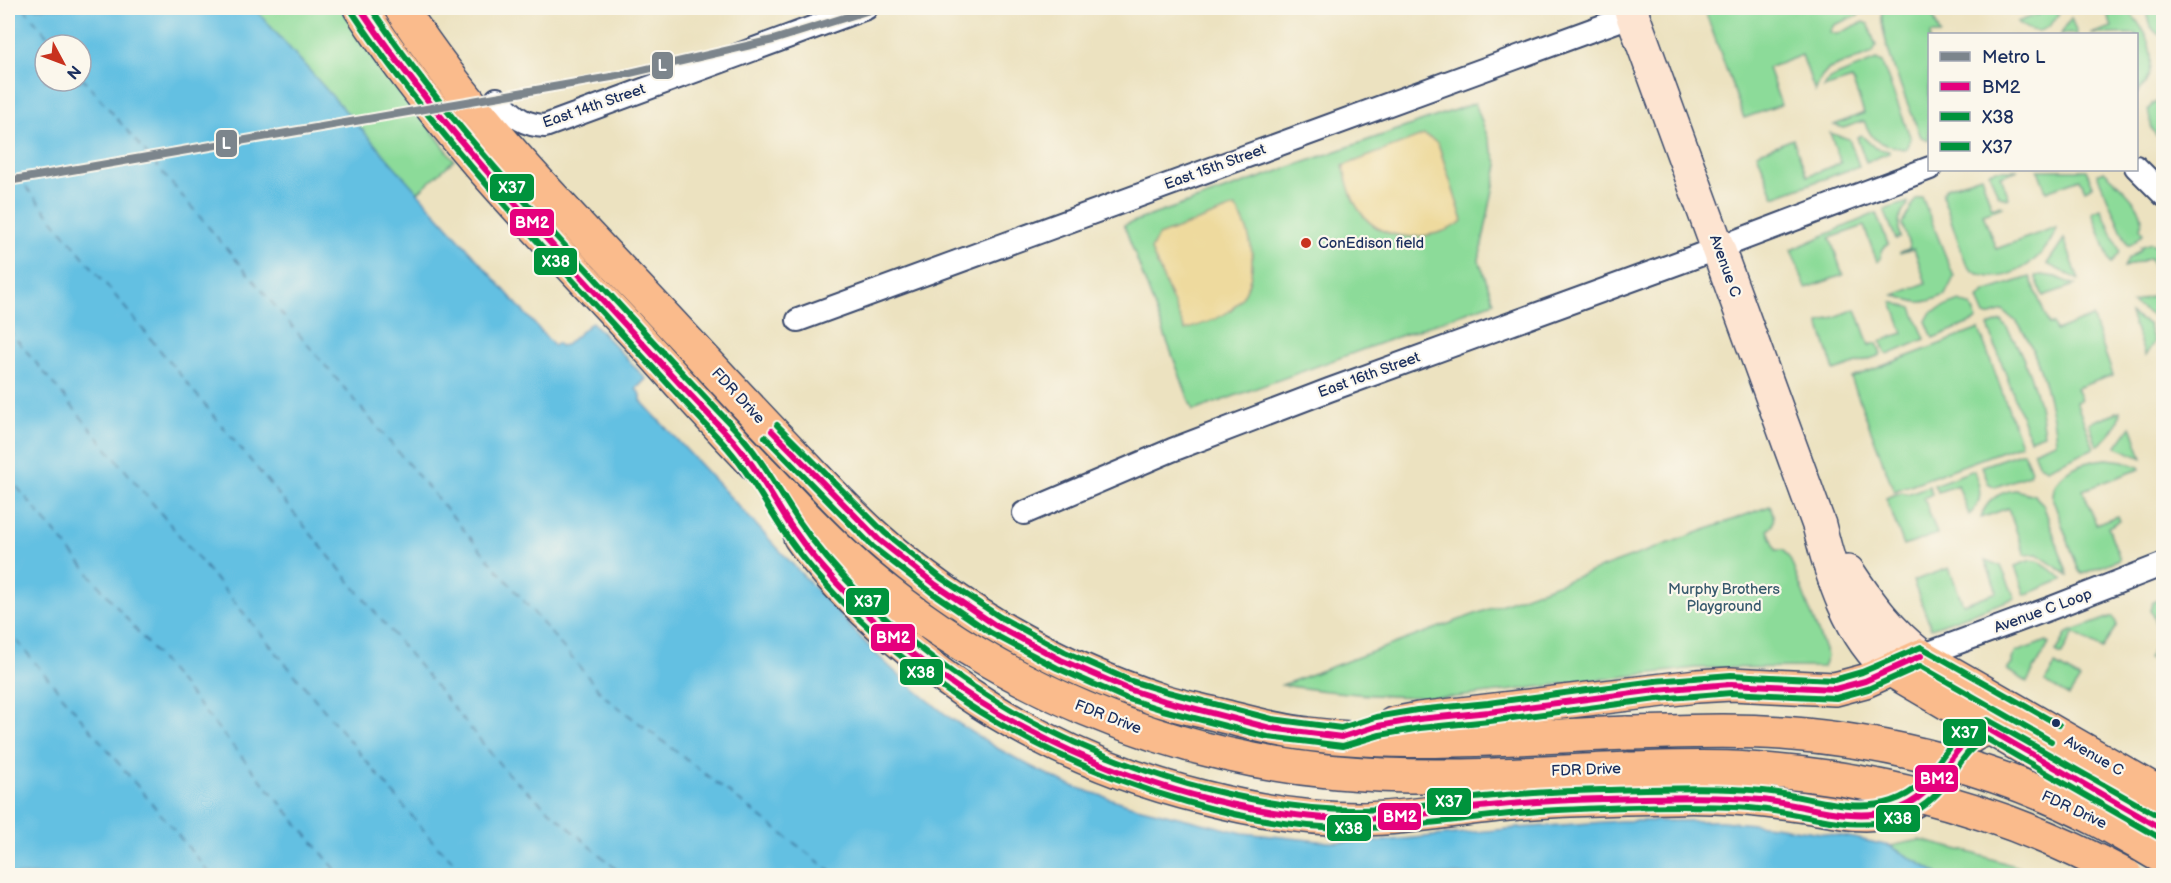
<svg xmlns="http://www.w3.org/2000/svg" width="2171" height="883" font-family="'Balsamiq Sans',sans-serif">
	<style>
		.green { fill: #8cdb99; stroke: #54857c; stroke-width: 1.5 }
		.sand { fill: #eeda9e; stroke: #84847e; stroke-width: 1.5 }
		.water { fill: #64c0e2; stroke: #4078a0; stroke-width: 1.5; fill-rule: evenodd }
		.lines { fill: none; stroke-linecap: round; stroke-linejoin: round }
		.ferry { stroke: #315a86; stroke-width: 1.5; stroke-dasharray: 8 6; stroke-linecap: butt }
		.street-casing { stroke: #3a4a6d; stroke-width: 26 }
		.secondary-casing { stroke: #3a4a6d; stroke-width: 36 }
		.primary-casing { stroke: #3a4a6d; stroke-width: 36 }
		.highway-casing { stroke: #3a4a6d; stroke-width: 36 }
		.street { stroke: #fff; stroke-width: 22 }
		.secondary { stroke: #fde4d1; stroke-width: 33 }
		.primary { stroke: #fabb8c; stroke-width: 33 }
		.highway { stroke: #fabb8c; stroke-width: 33 }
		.highway-bridge-casing { stroke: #3a4a6d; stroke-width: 36; stroke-linecap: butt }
		.highway-bridge { stroke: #fabb8c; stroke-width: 33 }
		.bus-1-casing { stroke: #fbf7ec; stroke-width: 10 }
		.bus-2-casing { stroke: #fbf7ec; stroke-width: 10 }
		.bus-3-casing { stroke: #fbf7ec; stroke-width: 10 }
		.bus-1 { stroke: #e5007d; stroke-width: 6 }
		.bus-2 { stroke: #00933c; stroke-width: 6 }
		.bus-3 { stroke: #00933c; stroke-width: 6 }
		.metro-1-casing { stroke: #fbf7ec; stroke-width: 12 }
		.metro-1 { stroke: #7c858c; stroke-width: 8 }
		.poi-dot { fill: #c8321e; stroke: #fbf7ec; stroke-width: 2 }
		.bus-dot { fill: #1b2f5e; stroke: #fbf7ec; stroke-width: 2 }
		.labels { text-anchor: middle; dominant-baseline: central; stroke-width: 4.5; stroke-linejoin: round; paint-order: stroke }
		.street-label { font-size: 15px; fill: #1b2f5e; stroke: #fbf7ec }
		.poi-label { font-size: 15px; fill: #1b2f5e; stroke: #fbf7ec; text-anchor: start }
		.park-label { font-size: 15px; fill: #375a6d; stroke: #fbf7ec }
		.line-badge { stroke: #fbf7ec; stroke-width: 2 }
		.badge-label { font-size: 16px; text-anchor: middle; font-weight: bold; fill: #fff }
	</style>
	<rect width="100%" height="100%" fill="#fbf7ec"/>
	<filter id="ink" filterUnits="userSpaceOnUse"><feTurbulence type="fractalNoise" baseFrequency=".0167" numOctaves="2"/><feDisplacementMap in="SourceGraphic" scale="12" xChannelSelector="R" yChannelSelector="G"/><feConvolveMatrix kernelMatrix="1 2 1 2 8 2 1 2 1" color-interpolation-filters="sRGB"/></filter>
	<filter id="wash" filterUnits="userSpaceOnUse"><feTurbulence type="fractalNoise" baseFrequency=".008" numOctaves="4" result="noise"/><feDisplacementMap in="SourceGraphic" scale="24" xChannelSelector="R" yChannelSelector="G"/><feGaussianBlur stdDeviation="1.35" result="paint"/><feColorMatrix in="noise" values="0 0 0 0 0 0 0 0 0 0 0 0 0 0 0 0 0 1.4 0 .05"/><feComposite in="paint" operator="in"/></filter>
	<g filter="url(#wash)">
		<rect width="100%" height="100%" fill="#ece2c0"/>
		<g class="green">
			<path d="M254,8H342L372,51L454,160L417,193Z"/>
			<path d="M1704,8H1862L1859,15L1834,25L1830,31L1831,33L1837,34L1863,22L1868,24L1876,46L1873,53L1829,69L1821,78L1815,92L1802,55L1768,68L1781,105L1744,118Z"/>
			<path d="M1882,8H1945L1932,13L1940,34H1930L1929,140L1921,137C1909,106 1878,37 1882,8Z"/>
			<path d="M2056,8H2061C2052,30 2038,39 2017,22Z"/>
			<path d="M2105,8H2125C2149,30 2163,66 2138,93L2136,34H2091L2112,27Z"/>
			<path d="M2147,8H2163V37C2151,31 2146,21 2147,8Z"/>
			<path d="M2071,18L2077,34H2061Z"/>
			<path d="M1876,60L1882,63L1911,139L1907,148L1903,149C1879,143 1874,145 1864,121L1843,128L1834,125L1864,113L1852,79L1824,88L1829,79Z"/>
			<path d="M2163,100H2164L2163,146L2152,129L2148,110L2153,103Z"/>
			<path d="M1475,103L1498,165L1479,260L1494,302L1193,411L1124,225Z"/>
			<path d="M1830,133L1849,139L1859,166L1774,197L1757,153L1793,139L1807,176L1841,163Z"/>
			<path d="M1861,135L1875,148L1889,151V153L1866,162L1857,137Z"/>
			<path d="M1996,170H2018L2001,176L2009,198L2007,199L1998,195L1989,172Z"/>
			<path d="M2038,170H2086L2093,186L2085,190L2080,179L2046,191Z"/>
			<path d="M2104,171C2118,184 2150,209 2140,228L2143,234L2134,243L2128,246L2097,174Z"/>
			<path d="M1981,176L1992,208L2001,205L2003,207L1983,214L1996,249L2056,227C2049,261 1992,297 1966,264L1942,194L1946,188Z"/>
			<path d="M1922,197L1954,277L1945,295C1922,305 1918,304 1894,295L1926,283L1914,249L1899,253L1910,248L1902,224L1916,199Z"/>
			<path d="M1908,202V204C1899,216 1897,222 1900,238L1896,239L1884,210Z"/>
			<path d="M2101,208L2120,252L2111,264L2092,212Z"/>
			<path d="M1876,213L1888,244L1883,249L1879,261L1877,262L1864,226L1830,238L1843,275L1806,288L1791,250Z"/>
			<path d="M2064,239L2079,280L2047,264Z"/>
			<path d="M2151,243L2163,250L2164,311L2151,315L2132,303L2163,292L2150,258L2124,267L2128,259L2141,249L2140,247Z"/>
			<path d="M2042,275L2056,277L2075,285L2043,296L2035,276Z"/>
			<path d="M2030,277L2049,325L2053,324L2056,331L2092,317L2113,375L2076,388L2081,400L2076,402L2094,448L2047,469L2039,465L2033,451L2056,442C2054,411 2038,352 2020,326C2016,321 2009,316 2003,311L1988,316L1985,315L1978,299L1984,292Z"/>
			<path d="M1960,301L1971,306L1977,320L1933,338L1926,321L1931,312Z"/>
			<path d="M1892,302L1912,308L1925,339L1888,355L1885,353L1881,341L1903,333Z"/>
			<path d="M1856,309L1869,345L1877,343L1881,355L1834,371L1819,323Z"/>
			<path d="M2130,314L2148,324L2154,342L2145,356Z"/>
			<path d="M2002,321C2025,352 2039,395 2044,434L2030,439L1988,326Z"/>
			<path d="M1979,329L2021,444L1894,491L1851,378Z"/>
			<path d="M2120,411C2119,425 2109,438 2097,446L2089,423Z"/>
			<path d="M2131,426L2142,458L2116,447Z"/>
			<path d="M2023,452L2031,470L2029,475L1995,487L1988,483L1982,466Z"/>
			<path d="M2107,459L2123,461L2139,467L2140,469L2083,490L2096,524L2118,516L2120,521L2108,527L2120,559L2082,574L2079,571L2053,500C2051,471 2083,461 2107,459Z"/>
			<path d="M1974,470C1980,487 1985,501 1969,515L1958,485L1938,492L1934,485Z"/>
			<path d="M1929,486L1932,494L1924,498L1937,534L1904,546L1886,498L1902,492L1907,494Z"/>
			<path d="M2015,490L2034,495L2043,504L2068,575L2037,554L2025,555L2008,508L1981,518C1985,501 1999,492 2015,490Z"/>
			<path d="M1770,506C1774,516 1776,522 1768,530L1776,550H1783L1790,559L1825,650L1827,656L1823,667L1695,668L1456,697C1397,698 1339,694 1282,685Z"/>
			<path d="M1985,560L2001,566L2015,598L1931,628L1913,581L1949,568L1963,604L1997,592Z"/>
			<path d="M2031,560L2038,561L2064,579L2025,595L2015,566Z"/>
			<path d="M2163,598V624L2157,626L2150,610L2153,602Z"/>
			<path d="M2113,616L2117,625L2102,649L2074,633L2061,655L2056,652L2067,633Z"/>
			<path d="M2163,635H2164L2163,664L2148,658L2157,643L2156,641Z"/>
			<path d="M2047,641L2049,644L2027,682L2007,670L2012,664V659L2016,652Z"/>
			<path d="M2055,665L2080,679L2069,696L2045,682Z"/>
			<path d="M1920,840L1972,853L2044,875H1940L1890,846Z"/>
		</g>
		<g class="sand">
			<path d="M1424,135L1438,143L1463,221C1432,243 1381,244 1359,210C1350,198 1347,180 1343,166Z"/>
			<path d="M1235,207C1257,237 1261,288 1228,312C1216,321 1199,325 1185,330L1151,250L1158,236Z"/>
		</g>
		<path class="water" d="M8,8H254L554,346L557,343L560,346L566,345L592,322L646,379L636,389L641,395V401L875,653L907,683L950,718L995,747L1032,767L1069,785L1133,806L1243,833L1329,842H1372L1518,828L1620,821H1722L1773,826L1849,837L1890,846L1940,875H8ZM45,45H81V81H45Z"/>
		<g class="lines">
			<g class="ferry">
				<path d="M24,8L55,45"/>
				<path d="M81,76L604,696L837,876"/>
				<path d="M8,165L507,773L624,876"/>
				<path d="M8,329L436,845L469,876"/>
				<path d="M8,476L341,876"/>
				<path d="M8,630L212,876"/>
			</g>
		</g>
	</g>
	<g filter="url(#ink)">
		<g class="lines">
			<g class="street-casing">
				<g id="street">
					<path d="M497,99C514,115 521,125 545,126L866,8"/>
					<path d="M2136,167L2164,195"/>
					<path d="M798,320L1633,15"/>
					<path d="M1024,513L1172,450L1329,390L1689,259L1930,168"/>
					<path d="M1921,656L2054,607L2164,564"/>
				</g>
			</g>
			<g class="secondary-casing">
				<g id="secondary">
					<path d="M1630,8L1819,525C1831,574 1850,637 1891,670"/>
					<path d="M1848,572C1869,604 1891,633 1921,656"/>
				</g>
			</g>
			<g class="primary-casing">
				<g id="primary">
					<path d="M1921,656L2164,796"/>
					<path d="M1891,670L2164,830"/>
				</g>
			</g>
			<g class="highway-casing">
				<g id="highway">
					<path d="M360,8C440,132 545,237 645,345C687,392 730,439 774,484C803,515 832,545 864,573C997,685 1163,756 1337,772C1434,781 1533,773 1629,769"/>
					<path d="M401,8C478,127 581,227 677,330C719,375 760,420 802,463C827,489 851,515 878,539C959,611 1057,666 1160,700C1179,706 1199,710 1219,715C1248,722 1278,731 1308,734C1414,747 1521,737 1627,733"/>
					<path d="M800,537C826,575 860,608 895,638C986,716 1085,768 1202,797C1253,810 1306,819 1358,819C1409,819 1459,808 1509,804C1564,799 1619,798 1674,797C1718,795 1762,800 1805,806C1831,809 1858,818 1884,812C1905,808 1926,796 1939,778C1955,756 1958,737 1988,729"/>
					<path d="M1393,724L1419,719L1697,686L1731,684L1835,689L1865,681L1921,656"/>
				</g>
			</g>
			<use href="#street" class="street"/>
			<use href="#secondary" class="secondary"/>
			<use href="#primary" class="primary"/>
			<use href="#highway" class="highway"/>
			<g class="highway-bridge-casing">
				<g id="highway-bridge">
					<path d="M1627,733C1678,732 1730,729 1782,733C1890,741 1999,769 2096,819C2119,831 2141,845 2164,858"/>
					<path d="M1629,769C1669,768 1708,766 1748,769C1880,777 2009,812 2126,876"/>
				</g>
			</g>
			<use href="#highway-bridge" class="highway-bridge"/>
			<g class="bus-1-casing">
				<g id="bus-1">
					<path d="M360,8C420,98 491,177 563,257C617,316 672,376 727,434C753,461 770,494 790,525C809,553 831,578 855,602C957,705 1089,773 1230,804C1273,813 1316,820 1360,819C1404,818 1447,810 1490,806C1527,802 1564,800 1601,799C1654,798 1708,795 1761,800C1803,804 1849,822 1891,811C1945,796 1942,746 1988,729L2164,830"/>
					<path d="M772,431L879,540L936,585L995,625L1061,660L1128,689L1165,701L1270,728L1342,737L1378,726L1419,719L1489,712L1656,690L1731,684L1835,689L1865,681L1921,656"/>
				</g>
			</g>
			<g class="bus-2-casing">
				<g id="bus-2">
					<path d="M353,13C413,103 484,183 557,263C611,323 666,382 721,441C747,468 764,502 784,532C801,557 821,580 842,602C937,700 1057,765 1187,802C1239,817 1293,827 1346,828C1417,829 1487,813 1558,810C1621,807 1686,804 1749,808C1798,811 1851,834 1899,818C1918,811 1935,799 1947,782C1960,765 1966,748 1987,739L2160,838"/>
					<path d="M765,437L873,547L931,592L991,633L1057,668L1125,698L1163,710L1268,737L1343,746L1380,735L1420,728L1490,721L1657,699L1731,693L1836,698L1868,689L1920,666L2051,741"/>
				</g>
			</g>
			<g class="bus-3-casing">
				<g id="bus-3">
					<path d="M371,8C428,94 496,170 566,247C622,308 679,370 736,430C761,457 778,490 798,520C817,548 839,573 863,597C953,687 1065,749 1188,784C1242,799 1299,810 1355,810C1398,810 1441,802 1484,797C1524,793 1564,791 1604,790C1657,789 1710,786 1763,791C1804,795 1851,814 1892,801C1942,785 1937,735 1988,720L2164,819"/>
					<path d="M777,425L885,533L941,578L1000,617L1065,652L1131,681L1168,692L1272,719L1341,728L1376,717L1417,710L1488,703L1655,681L1731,675L1834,680L1862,672L1921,647L2059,725"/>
				</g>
			</g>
			<use href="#bus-1" class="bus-1"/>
			<use href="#bus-2" class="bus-2"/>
			<use href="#bus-3" class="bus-3"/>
			<g class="metro-1-casing">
				<path id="metro-1" d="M8,181L617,76L773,40L876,8"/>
			</g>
			<use href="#metro-1" class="metro-1"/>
		</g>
	</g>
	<circle class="poi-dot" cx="1306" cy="243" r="6"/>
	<circle class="bus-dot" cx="2056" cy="723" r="5"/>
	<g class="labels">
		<g class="street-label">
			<text transform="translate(594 106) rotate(-19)">East 14th Street</text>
			<text transform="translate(1215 167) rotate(-20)">East 15th Street</text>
			<text transform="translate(1725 266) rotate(70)">Avenue C</text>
			<text transform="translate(1369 375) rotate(-20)">East 16th Street</text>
			<text transform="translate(738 396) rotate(47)">FDR Drive</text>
			<text transform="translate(2043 611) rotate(-20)">Avenue C Loop</text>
			<text transform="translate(1108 717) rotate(21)">FDR Drive</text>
			<text transform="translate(2094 756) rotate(30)">Avenue C</text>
			<text transform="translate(1586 770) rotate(-2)">FDR Drive</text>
			<text transform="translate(2074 810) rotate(25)">FDR Drive</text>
		</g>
		<g class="poi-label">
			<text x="1318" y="243">ConEdison field</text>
		</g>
		<g class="park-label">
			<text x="1724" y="589">Murphy Brothers<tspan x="1724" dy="17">Playground</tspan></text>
		</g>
	</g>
	<g class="line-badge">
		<rect x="651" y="51" width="23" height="29" rx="6" fill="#7c858c"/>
		<rect x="215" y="129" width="23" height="29" rx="6" fill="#7c858c"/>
		<rect x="489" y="173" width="46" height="29" rx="6" fill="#00933c"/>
		<rect x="509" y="208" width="46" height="29" rx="6" fill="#e5007d"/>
		<rect x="533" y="247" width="45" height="29" rx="6" fill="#00933c"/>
		<rect x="845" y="587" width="45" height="29" rx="6" fill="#00933c"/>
		<rect x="870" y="623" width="46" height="29" rx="6" fill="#e5007d"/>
		<rect x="899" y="658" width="45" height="28" rx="6" fill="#00933c"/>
		<rect x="1942" y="718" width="45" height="29" rx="6" fill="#00933c"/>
		<rect x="1914" y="764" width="45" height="29" rx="6" fill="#e5007d"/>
		<rect x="1426" y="787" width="46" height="29" rx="6" fill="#00933c"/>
		<rect x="1377" y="802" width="45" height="29" rx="6" fill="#e5007d"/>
		<rect x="1875" y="804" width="46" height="29" rx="6" fill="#00933c"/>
		<rect x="1326" y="814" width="46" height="28" rx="6" fill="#00933c"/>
	</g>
	<g class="badge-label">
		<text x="662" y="71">L</text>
		<text x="226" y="149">L</text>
		<text x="512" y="193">X37</text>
		<text x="532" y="228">BM2</text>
		<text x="556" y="267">X38</text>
		<text x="868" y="607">X37</text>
		<text x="893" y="643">BM2</text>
		<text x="921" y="678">X38</text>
		<text x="1965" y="738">X37</text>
		<text x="1937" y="784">BM2</text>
		<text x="1449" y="807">X37</text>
		<text x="1400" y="822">BM2</text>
		<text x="1898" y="824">X38</text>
		<text x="1349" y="834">X38</text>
	</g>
	<rect width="2171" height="883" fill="none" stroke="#fbf7ec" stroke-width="30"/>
	<rect x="1928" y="33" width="210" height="138" fill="#fbf7ec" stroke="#a1a7b3" stroke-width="1.5"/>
	<rect x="1940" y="52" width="30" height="9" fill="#7c858c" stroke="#a1a7b3" stroke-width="1.5"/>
	<text x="1982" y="63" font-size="18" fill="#1b2f5e">Metro L</text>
	<rect x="1940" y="82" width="30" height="9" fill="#e5007d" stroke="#a1a7b3" stroke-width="1.5"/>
	<text x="1982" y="93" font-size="18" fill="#1b2f5e">BM2</text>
	<rect x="1940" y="112" width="30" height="9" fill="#00933c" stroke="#a1a7b3" stroke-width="1.5"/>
	<text x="1982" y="123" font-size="18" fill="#1b2f5e">X38</text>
	<rect x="1940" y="142" width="30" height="9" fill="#00933c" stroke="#a1a7b3" stroke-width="1.5"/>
	<text x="1982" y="153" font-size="18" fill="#1b2f5e">X37</text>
	<g transform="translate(63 63) rotate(131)"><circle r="28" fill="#fbf7ec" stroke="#a1a7b3" stroke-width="1.5"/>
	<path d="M0-4.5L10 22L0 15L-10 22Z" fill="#c8321e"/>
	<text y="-9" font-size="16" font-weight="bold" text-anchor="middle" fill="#1b2f5e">N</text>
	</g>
</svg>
